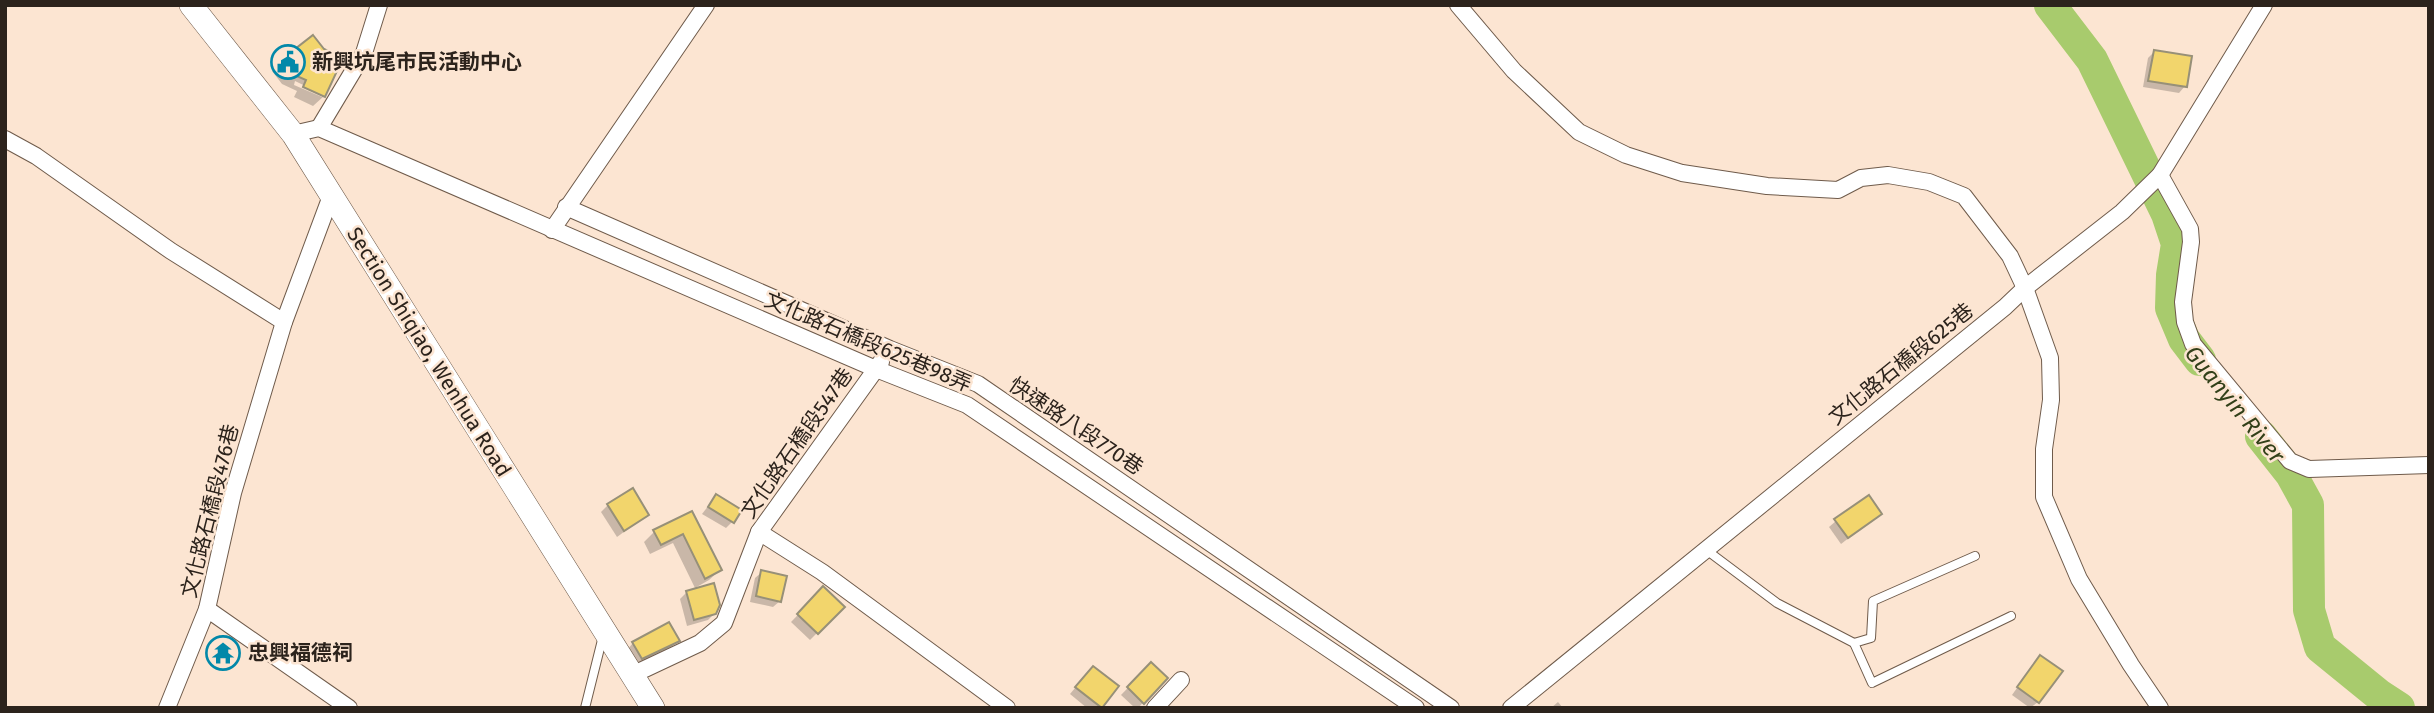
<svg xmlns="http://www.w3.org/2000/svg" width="2434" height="713" font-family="'Fira Sans','Noto Sans TC',sans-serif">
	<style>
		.shadow { fill: #0003; fill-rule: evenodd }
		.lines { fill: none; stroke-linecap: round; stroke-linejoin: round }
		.river { stroke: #a8cb6d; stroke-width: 32 }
		.building { fill: #f2d56c; stroke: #979078; stroke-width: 2 }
		.service-casing { stroke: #6f5b4b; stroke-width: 10 }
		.minor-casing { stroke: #6f5b4b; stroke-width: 18 }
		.secondary-casing { stroke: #6f5b4b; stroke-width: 24 }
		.service { stroke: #fff; stroke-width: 8 }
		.minor { stroke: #fff; stroke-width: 16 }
		.secondary { stroke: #fff; stroke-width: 23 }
		.labels { text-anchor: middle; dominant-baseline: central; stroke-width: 5; stroke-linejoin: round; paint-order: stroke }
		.poi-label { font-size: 21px; font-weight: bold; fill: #2c231c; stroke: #fce5d2; text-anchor: start }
		.street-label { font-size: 21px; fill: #2c231c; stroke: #fce5d2 }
		.water-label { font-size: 23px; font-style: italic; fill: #324019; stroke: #fce5d2 }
	</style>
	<rect width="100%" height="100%" fill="#fce5d2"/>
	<g class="shadow">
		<path d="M313,37L324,96L313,106L294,97L297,91L282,84L272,71ZM295,81L322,94V97L294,85Z"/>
		<path d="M2154,52L2185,86L2179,93L2143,87L2148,58Z"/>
		<path d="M716,496L732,522L726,528L702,514Z"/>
		<path d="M608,505L647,515L617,537L601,512Z"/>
		<path d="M691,513L720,570L709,580L695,588L673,543L650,554L644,542L654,532Z"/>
		<path d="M1880,514L1841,544L1829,527L1836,521Z"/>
		<path d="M762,572L780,601L773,607L750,602L755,578Z"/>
		<path d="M712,585L715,613L708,620L687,626L680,599L686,593Z"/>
		<path d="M823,589L843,607L810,640L791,622Z"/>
		<path d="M678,641L671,647L635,664L627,650L633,643Z"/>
		<path d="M1151,664L1166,678L1138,708H1135L1121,695Z"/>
		<path d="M2034,664L2038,702L2030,708L2012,695Z"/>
		<path d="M1086,675L1117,687L1100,708H1087L1070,694Z"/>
		<path d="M1558,702L1563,708H1551Z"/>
	</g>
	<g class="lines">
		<g class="river">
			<path d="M2050,5L2092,60L2167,214L2177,244L2172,275L2171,308L2184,339L2200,360"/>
			<path d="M2261,436L2291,474L2308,505L2309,610L2320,647L2379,695L2399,708"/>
		</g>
	</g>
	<g class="building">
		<path d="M313,35L324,49L343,58L325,97L303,87L306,80L292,74L281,60Z"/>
		<path d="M2154,50L2192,56L2187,87L2148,81Z"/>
		<path d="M633,488L649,515L624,531L607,504Z"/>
		<path d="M716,494L742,510L734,523L708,507Z"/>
		<path d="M1869,495L1882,514L1848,538L1834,519Z"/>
		<path d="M692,511L722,570L705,579L683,534L661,545L653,530Z"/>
		<path d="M761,570L787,576L781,602L756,596Z"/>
		<path d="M714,583L720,605L716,614L694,620L686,591Z"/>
		<path d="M823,586L845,607L818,634L797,614Z"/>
		<path d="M669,622L680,641L642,659L632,642Z"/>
		<path d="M2040,655L2063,671L2039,703L2017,687Z"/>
		<path d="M1151,662L1168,678L1144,704L1127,687Z"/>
		<path d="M1093,666L1119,686L1102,708L1075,687Z"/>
	</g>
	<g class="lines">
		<g class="service-casing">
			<g id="service">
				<path d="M1705,549L1777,603L1854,643L1872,683L2011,616"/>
				<path d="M1854,643L1871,638L1873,601L1975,556"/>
				<path d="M585,708L603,636"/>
			</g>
		</g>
		<g class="minor-casing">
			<g id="minor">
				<path d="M1458,5L1514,71L1579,132L1626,155L1682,173L1767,186L1838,190L1861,178L1888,175L1929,182L1964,196L2010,256L2025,288L2050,358L2051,400L2044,449V497L2079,579L2131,665L2160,708"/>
				<path d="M319,128L364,53L379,5"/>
				<path d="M293,134L319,128L876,369L967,405L1416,708"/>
				<path d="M5,139L36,156L171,251L284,322"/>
				<path d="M2160,175L2190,229L2191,242L2183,302L2185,322L2193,344L2290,461L2309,469L2429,465"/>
				<path d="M566,207L890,349L978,384L1451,708"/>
				<path d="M552,230L706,5"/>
				<path d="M759,532L822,572L1007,708"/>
				<path d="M207,609L349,708"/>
				<path d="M632,675L700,643L724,623L759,532L881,362"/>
				<path d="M167,708L207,609L233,493L284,322L331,196"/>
				<path d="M1155,708L1181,680"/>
				<path d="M1511,708L2005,307L2025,288L2122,212L2160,175L2264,5"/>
			</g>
		</g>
		<g class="secondary-casing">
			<path id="secondary" d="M191,5L293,134L653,708"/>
		</g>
		<use href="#service" class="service"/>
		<use href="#minor" class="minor"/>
		<use href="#secondary" class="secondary"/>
	</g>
	<defs>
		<g id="civic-ring" transform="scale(1.75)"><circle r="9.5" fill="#fce5d2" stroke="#0288a9" stroke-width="1.5"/><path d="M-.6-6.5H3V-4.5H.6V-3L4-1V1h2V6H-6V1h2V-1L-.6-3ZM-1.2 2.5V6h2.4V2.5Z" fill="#0288a9"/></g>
		<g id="temple-ring" transform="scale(1.75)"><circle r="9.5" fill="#fce5d2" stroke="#0288a9" stroke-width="1.5"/><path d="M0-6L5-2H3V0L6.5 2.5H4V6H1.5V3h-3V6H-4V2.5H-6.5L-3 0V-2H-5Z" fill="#0288a9"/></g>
	</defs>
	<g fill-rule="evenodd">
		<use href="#civic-ring" x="288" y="62"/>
		<use href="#temple-ring" x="223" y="653"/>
	</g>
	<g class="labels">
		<g class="poi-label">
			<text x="312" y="62">新興坑尾市民活動中心</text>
			<text x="248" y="653">忠興福德祠</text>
		</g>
		<g class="street-label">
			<text transform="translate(868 342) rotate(23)">文化路石橋段625巷98弄</text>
			<text transform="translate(429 352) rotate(58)">Section Shiqiao, Wenhua Road</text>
			<text transform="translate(1901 364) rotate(-39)">文化路石橋段625巷</text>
			<text transform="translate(1076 426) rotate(34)">快速路八段770巷</text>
			<text transform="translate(797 443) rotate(-55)">文化路石橋段547巷</text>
			<text transform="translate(210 511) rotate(-76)">文化路石橋段476巷</text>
		</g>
		<g class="water-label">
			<text transform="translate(2235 404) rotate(51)">Guanyin River</text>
		</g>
	</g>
	<rect width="2434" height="713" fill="none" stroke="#2c231c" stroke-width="14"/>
</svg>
